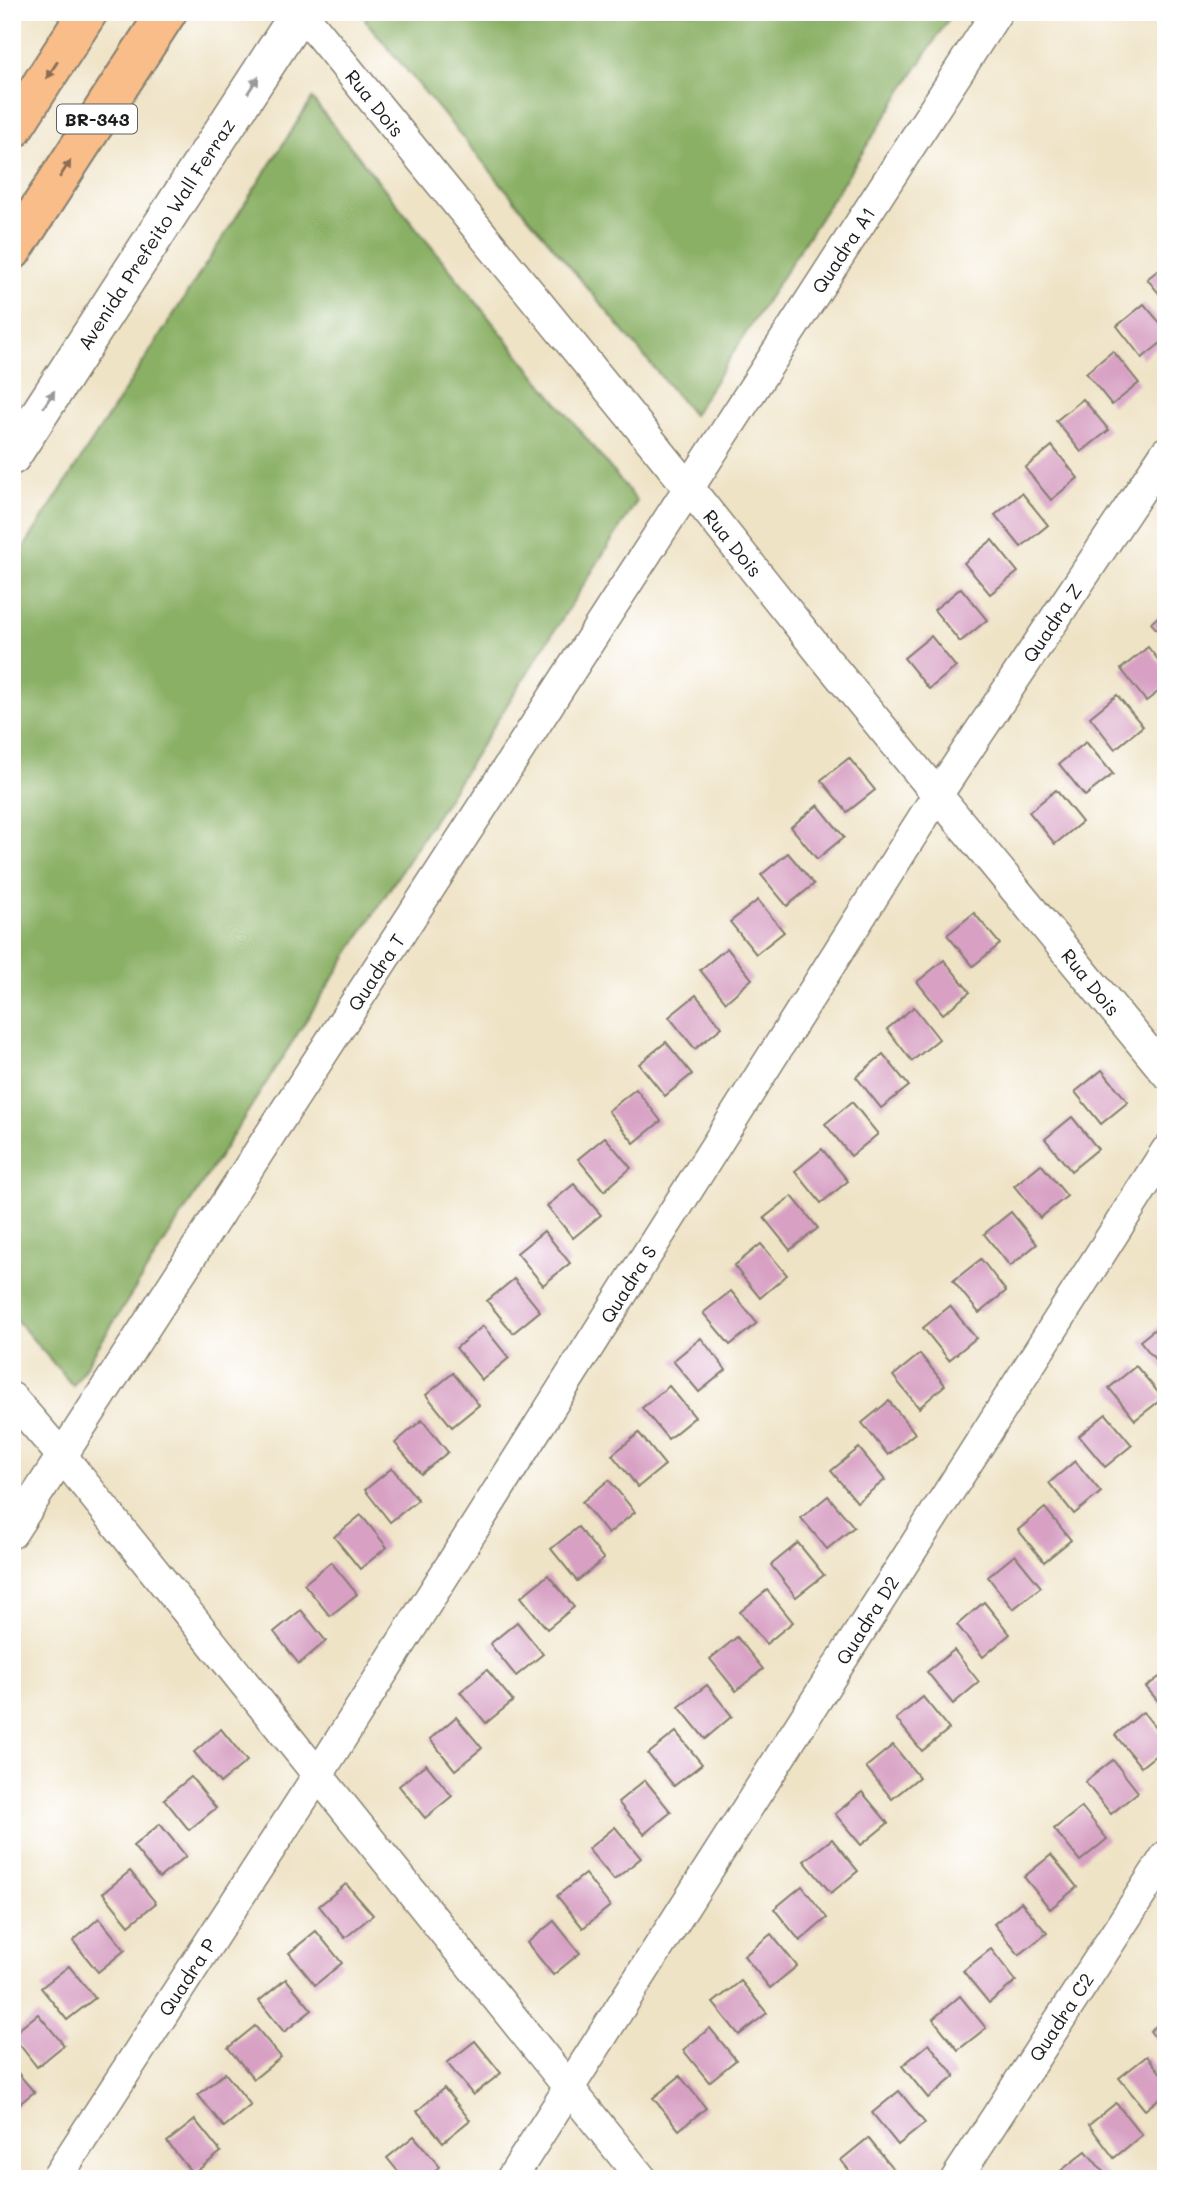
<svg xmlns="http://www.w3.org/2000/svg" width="1178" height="2191" font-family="Mali,sans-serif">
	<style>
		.forest { fill: #8ab065; stroke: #536640; stroke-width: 2 }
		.building { fill: #d8a1c4 }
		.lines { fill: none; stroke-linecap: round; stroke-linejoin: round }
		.minor-casing { stroke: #868071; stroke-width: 33 }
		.tertiary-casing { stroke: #868071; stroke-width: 40 }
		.trunk-casing { stroke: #868071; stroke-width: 42 }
		.minor { stroke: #fff; stroke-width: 30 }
		.tertiary { stroke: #fff; stroke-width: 37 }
		.trunk { stroke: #f8bd89; stroke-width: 38 }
		.oneway { fill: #8a6c52 }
		.oneway2 { fill: #999 }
		.labels { text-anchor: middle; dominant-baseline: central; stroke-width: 7; stroke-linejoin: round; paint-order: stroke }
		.shield { fill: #fff; stroke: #606060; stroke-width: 2 }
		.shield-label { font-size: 18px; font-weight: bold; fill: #1c1c1c }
		.street-label { font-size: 19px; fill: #1c1c1c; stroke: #fff }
	</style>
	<rect width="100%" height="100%" fill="#fff"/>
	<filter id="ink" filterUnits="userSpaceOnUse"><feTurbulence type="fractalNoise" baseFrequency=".0143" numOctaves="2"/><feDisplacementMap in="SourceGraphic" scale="14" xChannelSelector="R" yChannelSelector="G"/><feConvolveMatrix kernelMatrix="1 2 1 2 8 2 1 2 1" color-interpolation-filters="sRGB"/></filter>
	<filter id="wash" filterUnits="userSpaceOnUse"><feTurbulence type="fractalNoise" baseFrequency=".00686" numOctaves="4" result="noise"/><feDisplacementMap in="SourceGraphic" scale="28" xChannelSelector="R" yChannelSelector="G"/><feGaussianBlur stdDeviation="1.57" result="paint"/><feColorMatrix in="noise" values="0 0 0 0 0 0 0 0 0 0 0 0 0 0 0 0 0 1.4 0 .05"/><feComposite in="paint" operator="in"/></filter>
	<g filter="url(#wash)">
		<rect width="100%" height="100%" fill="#efe3c6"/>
		<g class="forest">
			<path d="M369,12H953L693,415L365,20Z"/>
			<path d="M312,99L637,501L73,1386L12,1315V566Z"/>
		</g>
		<g id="blocks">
			<g class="building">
				<path d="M1166,264V302L1147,279Z"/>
				<path d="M1144,304L1166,330V339L1142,358L1117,326Z"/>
				<path d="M1113,351L1139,383L1112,405L1086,373Z"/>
				<path d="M1083,399L1109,430L1081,452L1056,421Z"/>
				<path d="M1052,446L1078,478L1051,500L1025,468Z"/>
				<path d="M1022,493L1048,525L1021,547L995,515Z"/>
				<path d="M992,540L1018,572L990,594L964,563Z"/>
				<path d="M961,588L987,620L960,642L934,610Z"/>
				<path d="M1166,610V640L1151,623Z"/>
				<path d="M931,636L956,667L929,689L904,658Z"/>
				<path d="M1148,647L1166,670V686L1146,701L1121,669Z"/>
				<path d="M1117,695L1143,726L1115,749L1090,717Z"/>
				<path d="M1086,742L1113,774L1085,796L1059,764Z"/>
				<path d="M849,758L875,790L847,812L821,780Z"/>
				<path d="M1056,790L1082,822L1055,844L1029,812Z"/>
				<path d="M818,805L844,837L817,859L791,827Z"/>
				<path d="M788,853L814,884L787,906L761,875Z"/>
				<path d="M758,900L784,932L756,954L730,922Z"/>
				<path d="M974,913L1000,944L973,966L947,935Z"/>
				<path d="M727,948L752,979L726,1002L700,970Z"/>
				<path d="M944,960L970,992L943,1014L917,982Z"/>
				<path d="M696,995L722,1027L695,1049L669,1017Z"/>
				<path d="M914,1007L939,1039L912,1061L887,1029Z"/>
				<path d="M666,1042L692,1074L665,1096L639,1064Z"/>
				<path d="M883,1054L909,1086L881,1108L856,1077Z"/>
				<path d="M1102,1070L1128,1102L1101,1124L1075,1092Z"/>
				<path d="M636,1089L661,1121L634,1143L608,1111Z"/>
				<path d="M852,1102L878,1134L851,1156L825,1124Z"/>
				<path d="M1072,1117L1098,1149L1071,1171L1045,1139Z"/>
				<path d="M605,1137L631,1168L604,1191L578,1159Z"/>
				<path d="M822,1149L848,1181L821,1203L795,1171Z"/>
				<path d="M1041,1164L1067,1196L1040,1218L1014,1186Z"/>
				<path d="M574,1184L601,1215L573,1238L547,1206Z"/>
				<path d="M792,1196L818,1228L790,1250L764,1218Z"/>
				<path d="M1011,1212L1037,1244L1010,1266L984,1234Z"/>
				<path d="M544,1231L570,1263L543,1285L517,1253Z"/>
				<path d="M761,1244L787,1275L760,1298L734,1266Z"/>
				<path d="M981,1259L1006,1291L979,1313L953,1281Z"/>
				<path d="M514,1279L540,1311L513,1333L487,1301Z"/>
				<path d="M731,1291L757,1323L730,1345L703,1313Z"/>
				<path d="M950,1306L976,1338L949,1360L923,1328Z"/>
				<path d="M1166,1320V1373L1140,1341Z"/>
				<path d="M483,1326L509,1358L482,1380L456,1348Z"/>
				<path d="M701,1338L726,1370L699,1392L673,1361Z"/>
				<path d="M920,1354L945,1385L919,1408L893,1376Z"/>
				<path d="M1136,1366L1163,1398L1135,1420L1109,1388Z"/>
				<path d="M453,1373L479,1405L452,1427L426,1395Z"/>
				<path d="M669,1386L695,1417L668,1439L642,1408Z"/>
				<path d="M889,1401L915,1433L888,1455L862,1423Z"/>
				<path d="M1106,1414L1132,1445L1105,1467L1079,1436Z"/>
				<path d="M422,1420L448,1452L421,1474L395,1443Z"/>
				<path d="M639,1433L665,1465L638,1487L612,1455Z"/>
				<path d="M859,1448L885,1480L857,1502L831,1471Z"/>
				<path d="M1075,1461L1101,1492L1074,1514L1049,1483Z"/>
				<path d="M392,1468L418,1500L390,1522L365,1490Z"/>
				<path d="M609,1480L635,1512L608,1534L582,1502Z"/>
				<path d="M828,1496L854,1527L827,1549L801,1518Z"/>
				<path d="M1045,1508L1071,1540L1044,1562L1018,1530Z"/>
				<path d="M361,1515L387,1547L360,1569L334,1537Z"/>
				<path d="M578,1527L604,1559L577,1581L551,1549Z"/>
				<path d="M798,1543L824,1575L796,1597L771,1565Z"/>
				<path d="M1015,1555L1041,1587L1013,1609L988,1577Z"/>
				<path d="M331,1562L357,1594L330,1616L304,1584Z"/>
				<path d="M548,1575L574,1607L547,1629L521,1597Z"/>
				<path d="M767,1590L793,1622L766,1644L740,1612Z"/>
				<path d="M984,1602L1010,1634L983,1657L957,1625Z"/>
				<path d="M301,1610L326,1641L299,1664L274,1632Z"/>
				<path d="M517,1622L543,1654L516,1676L490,1644Z"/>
				<path d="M737,1637L763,1669L736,1691L710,1659Z"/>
				<path d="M954,1650L979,1682L953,1704L927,1672Z"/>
				<path d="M487,1670L513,1701L486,1723L460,1692Z"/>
				<path d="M1166,1672V1711L1146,1687Z"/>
				<path d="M707,1685L732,1716L705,1739L679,1707Z"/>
				<path d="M923,1697L949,1729L922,1751L896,1719Z"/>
				<path d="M1143,1712L1166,1741V1747L1141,1767L1115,1735Z"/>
				<path d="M456,1717L482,1748L455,1770L430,1739Z"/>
				<path d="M221,1729L247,1761L220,1783L194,1752Z"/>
				<path d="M676,1732L702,1764L674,1786L648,1754Z"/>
				<path d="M893,1745L919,1777L892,1799L866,1767Z"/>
				<path d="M1113,1760L1138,1792L1111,1814L1085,1782Z"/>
				<path d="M426,1764L452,1796L425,1818L399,1786Z"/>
				<path d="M191,1777L216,1808L189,1830L164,1799Z"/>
				<path d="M645,1780L671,1812L644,1834L618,1802Z"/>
				<path d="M862,1792L888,1823L861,1845L835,1814Z"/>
				<path d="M1082,1807L1107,1839L1080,1861L1054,1829Z"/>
				<path d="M160,1824L186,1856L159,1878L133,1846Z"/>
				<path d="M615,1827L641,1858L614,1880L588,1849Z"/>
				<path d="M832,1839L858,1871L831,1893L804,1861Z"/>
				<path d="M1051,1855L1077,1887L1050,1909L1024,1877Z"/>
				<path d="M130,1871L156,1903L129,1925L103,1893Z"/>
				<path d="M585,1874L610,1906L583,1928L557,1896Z"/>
				<path d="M346,1884L373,1915L345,1938L319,1906Z"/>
				<path d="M802,1886L827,1918L800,1941L774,1909Z"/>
				<path d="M1021,1902L1047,1933L1019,1955L994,1924Z"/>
				<path d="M99,1918L125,1950L98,1972L73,1941Z"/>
				<path d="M554,1921L580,1953L553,1975L527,1943Z"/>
				<path d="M316,1931L342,1963L315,1985L289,1953Z"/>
				<path d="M771,1934L797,1966L770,1988L744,1956Z"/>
				<path d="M991,1949L1016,1981L989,2003L963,1971Z"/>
				<path d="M69,1966L95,1998L67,2020L41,1988Z"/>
				<path d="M286,1979L312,2010L284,2032L259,2001Z"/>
				<path d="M741,1981L767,2013L739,2035L713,2003Z"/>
				<path d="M960,1996L986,2028L958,2050L933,2019Z"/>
				<path d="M38,2014L64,2045L37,2067L12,2035Z"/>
				<path d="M1166,2018V2051L1150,2031Z"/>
				<path d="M255,2026L281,2057L254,2079L228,2048Z"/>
				<path d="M710,2028L736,2060L709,2082L683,2050Z"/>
				<path d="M475,2041L501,2073L473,2095L447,2063Z"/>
				<path d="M929,2044L955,2076L928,2098L902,2066Z"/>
				<path d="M1147,2056L1166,2080V2093L1145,2110L1119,2078Z"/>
				<path d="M12,2066L34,2092L12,2110Z"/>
				<path d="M225,2073L251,2105L224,2127L198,2095Z"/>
				<path d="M680,2076L706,2108L679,2130L653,2098Z"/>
				<path d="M444,2088L470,2120L443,2142L417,2111Z"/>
				<path d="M899,2091L925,2123L898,2145L872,2113Z"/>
				<path d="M1116,2103L1142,2135L1114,2158L1089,2125Z"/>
				<path d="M195,2120L221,2152L193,2174L167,2142Z"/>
				<path d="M414,2136L440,2167L426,2179H404L387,2158Z"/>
				<path d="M868,2138L894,2170L884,2179H856L841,2160Z"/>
				<path d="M1086,2151L1109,2179H1063L1058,2173Z"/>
			</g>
		</g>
	</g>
	<g filter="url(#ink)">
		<use href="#blocks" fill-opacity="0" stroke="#868071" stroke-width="2"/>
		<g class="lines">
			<g class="minor-casing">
				<g id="minor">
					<path d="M301,12L689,488L824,657L1166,1073"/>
					<path d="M12,1398L62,1456L642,2179"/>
					<path d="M12,1533L997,12"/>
					<path d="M56,2179L318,1775L938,794L1166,452"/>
					<path d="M511,2179L1166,1151"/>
					<path d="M956,2179L1166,1856"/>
				</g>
			</g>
			<g class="tertiary-casing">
				<path id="tertiary" d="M12,456L300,12"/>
			</g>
			<g class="trunk-casing">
				<g id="trunk">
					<path d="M12,130L88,12"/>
					<path d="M12,251L167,12"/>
				</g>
			</g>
			<use href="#minor" class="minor"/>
			<use href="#tertiary" class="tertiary"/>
			<use href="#trunk" class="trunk"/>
		</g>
		<defs><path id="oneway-solid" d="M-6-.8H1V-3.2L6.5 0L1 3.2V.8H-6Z" transform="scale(1.75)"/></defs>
		<g class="oneway">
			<use href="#oneway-solid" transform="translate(52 70) rotate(123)"/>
			<use href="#oneway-solid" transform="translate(65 169) rotate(-57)"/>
		</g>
		<g class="oneway2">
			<use href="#oneway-solid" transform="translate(253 85) rotate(-57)"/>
			<use href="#oneway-solid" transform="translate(49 399) rotate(-57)"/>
		</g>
	</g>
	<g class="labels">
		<rect class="shield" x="57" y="104.5" width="80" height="29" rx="5"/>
		<g class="shield-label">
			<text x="97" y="119">BR-343</text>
		</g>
		<g class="street-label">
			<text transform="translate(375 103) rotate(51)">Rua Dois</text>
			<text transform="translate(156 234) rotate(-57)">Avenida Prefeito Wall Ferraz</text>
			<text transform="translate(843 250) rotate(-57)">Quadra A1</text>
			<text transform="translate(733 543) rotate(51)">Rua Dois</text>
			<text transform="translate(1052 623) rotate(-56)">Quadra Z</text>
			<text transform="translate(376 972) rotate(-57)">Quadra T</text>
			<text transform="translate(1091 982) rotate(51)">Rua Dois</text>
			<text transform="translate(628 1284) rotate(-58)">Quadra S</text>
			<text transform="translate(867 1620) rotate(-58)">Quadra D2</text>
			<text transform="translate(187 1977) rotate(-57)">Quadra P</text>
			<text transform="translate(1061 2017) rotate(-57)">Quadra C2</text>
		</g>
	</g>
	<rect width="1178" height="2191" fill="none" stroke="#fff" stroke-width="42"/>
</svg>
